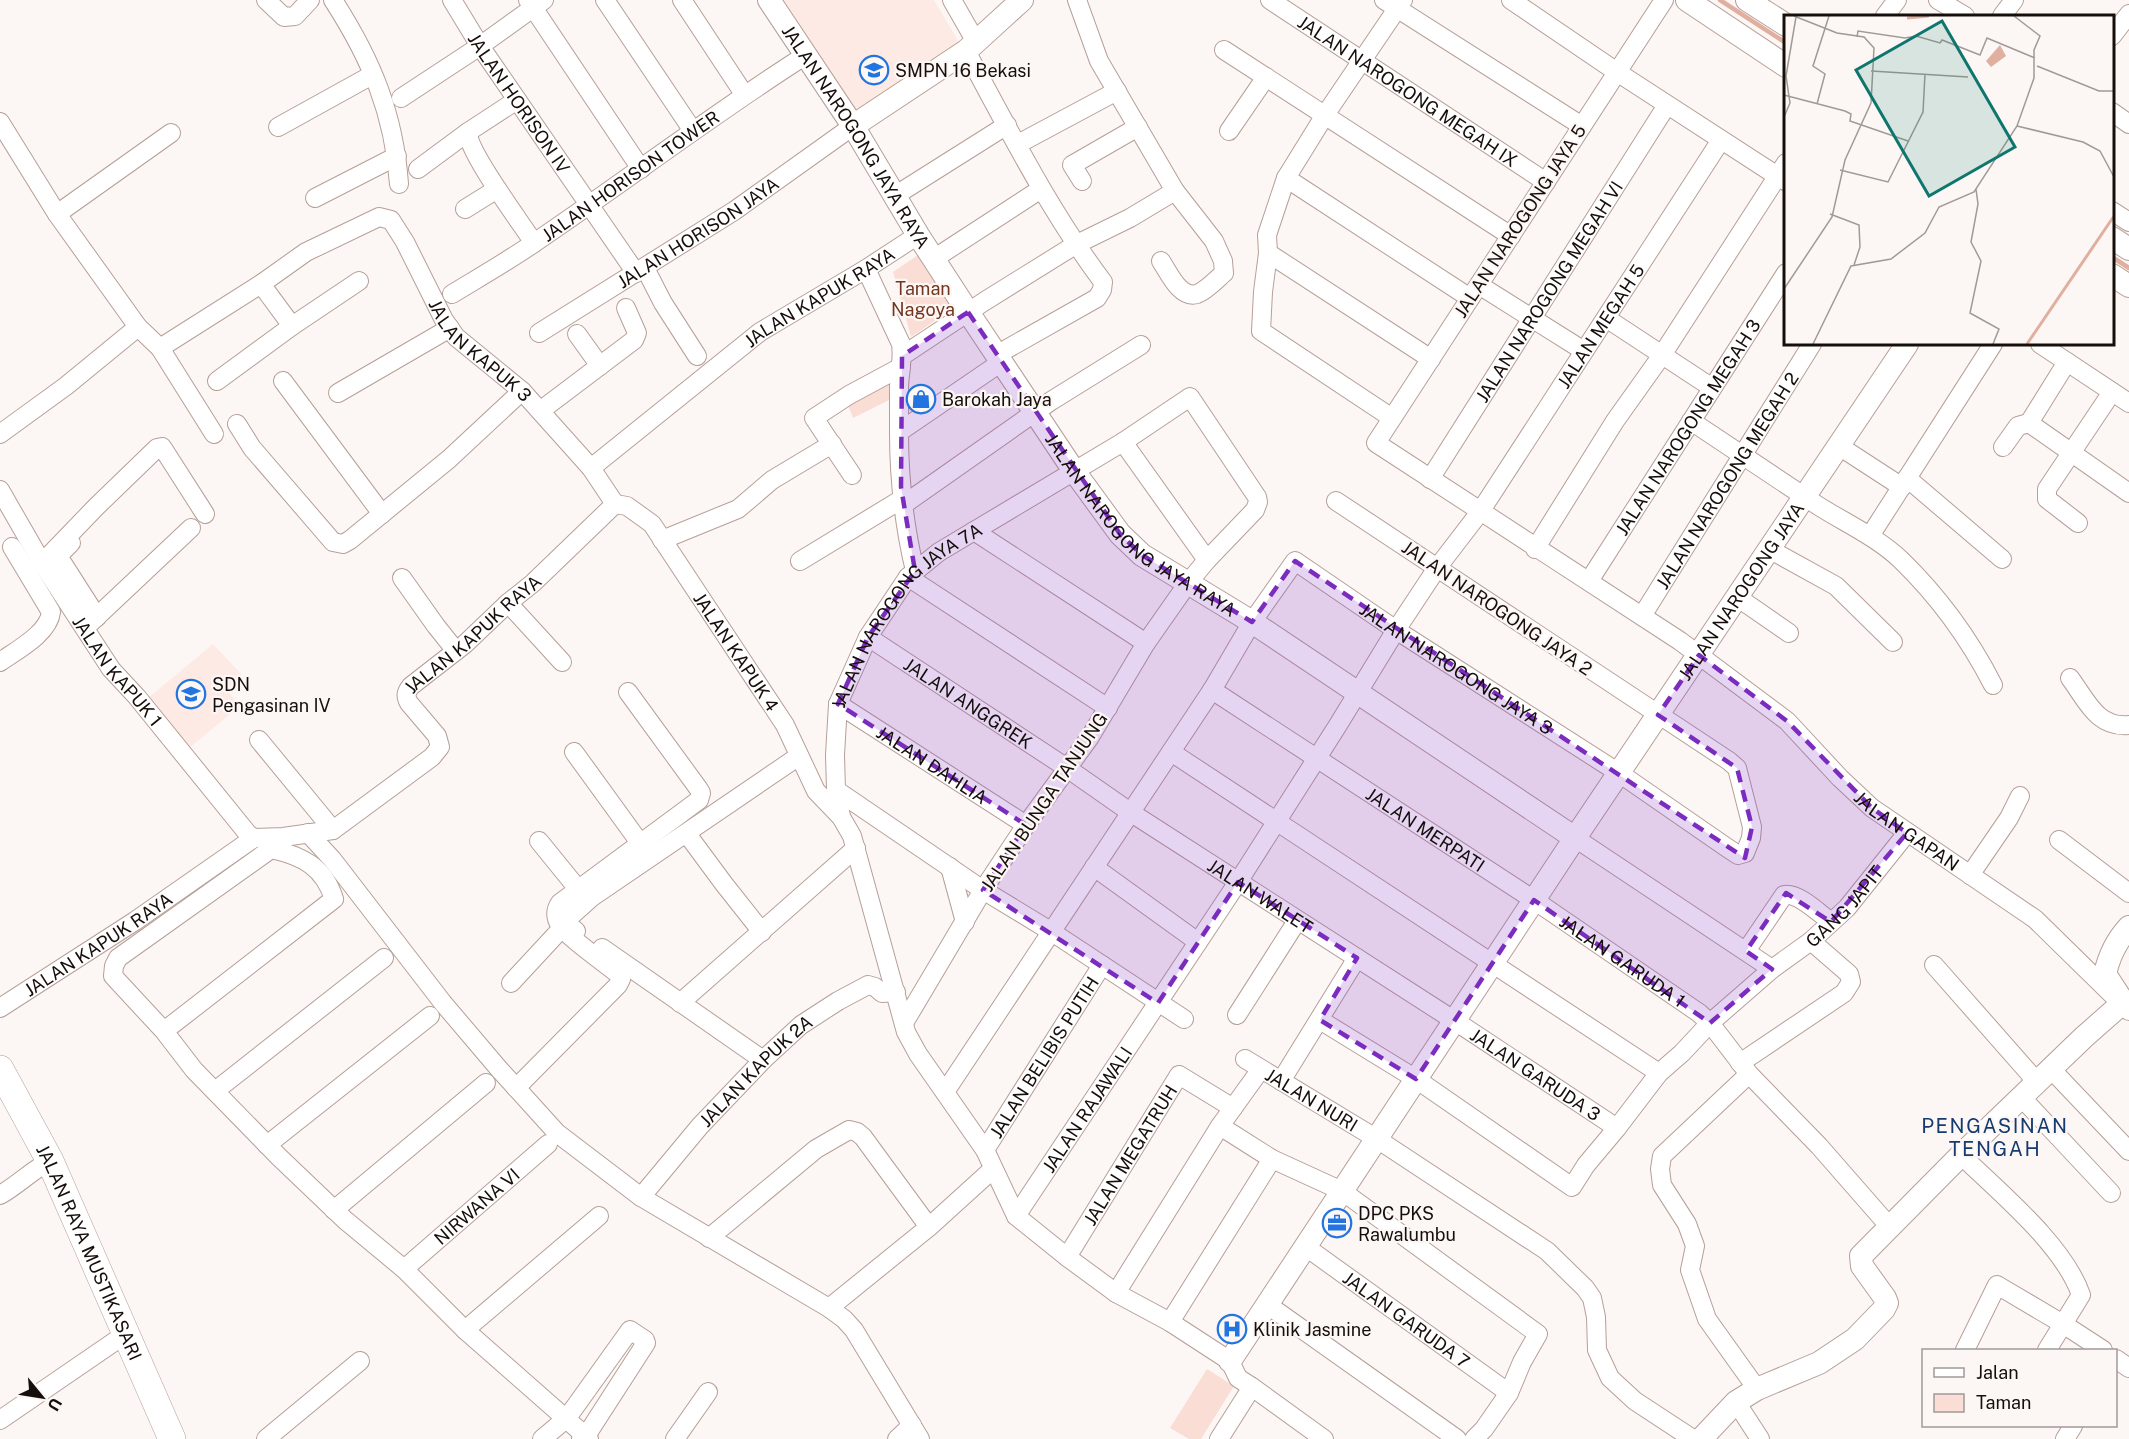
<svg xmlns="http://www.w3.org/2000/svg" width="2129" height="1439" font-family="'Public Sans',sans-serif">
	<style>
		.built { fill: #feeae4 }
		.green { fill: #faded5 }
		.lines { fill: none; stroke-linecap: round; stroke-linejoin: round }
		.stream { stroke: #e0af9f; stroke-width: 4.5 }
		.minor-casing { stroke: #b69f97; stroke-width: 20 }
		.tertiary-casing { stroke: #b69f97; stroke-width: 24 }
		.secondary-casing { stroke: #b69f97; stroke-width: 28 }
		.minor { stroke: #fff; stroke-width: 18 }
		.tertiary { stroke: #fff; stroke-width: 22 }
		.secondary { stroke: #fff; stroke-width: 27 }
		.marked { fill: #7b2cbf; fill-opacity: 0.2; stroke: #7b2cbf; stroke-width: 4.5; stroke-dasharray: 12 8; stroke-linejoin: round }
		.labels { text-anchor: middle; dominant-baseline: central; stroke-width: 4.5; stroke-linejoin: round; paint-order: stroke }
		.poi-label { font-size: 18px; fill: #160e0b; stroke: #fcf7f5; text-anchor: start }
		.street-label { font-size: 18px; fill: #160e0b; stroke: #fcf7f5 }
		.park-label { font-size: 18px; fill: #723520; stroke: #fcf7f5 }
		.neighbourhood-label { font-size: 20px; letter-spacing: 1.5px; fill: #153b6f; stroke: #fcf7f5 }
		.inset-river { fill: none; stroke: #e0af9f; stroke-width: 3 }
		.inset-road { fill: none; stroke: #a09a97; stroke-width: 1.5 }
		.view { fill: #0f766e; fill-opacity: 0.15; stroke: #0f766e; stroke-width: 3 }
		.inset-edge { fill: none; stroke: #160e0b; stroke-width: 3 }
	</style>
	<rect width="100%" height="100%" fill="#fcf7f5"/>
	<g class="built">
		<path d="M775,0H934L960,44L856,122Z"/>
		<path d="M213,644L242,675L226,689L240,706L189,748L147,699Z"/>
	</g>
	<g class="green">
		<path d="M921,253L955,307L911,337L893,272Z"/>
		<path d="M893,376V398L853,418L847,402Z"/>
		<path d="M1207,1369L1234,1386L1201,1439H1189L1170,1428Z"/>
	</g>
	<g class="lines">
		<g class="stream">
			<path d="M1720,0L1786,43"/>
			<path d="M2112,257L2129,268"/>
		</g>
		<g class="minor-casing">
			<g id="minor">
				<path d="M266,0L284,17L295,16L310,0"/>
				<path d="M333,0C371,59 394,113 399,184"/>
				<path id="s1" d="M452,0L480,46L636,273"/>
				<path d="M528,0L641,169"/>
				<path d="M605,0L693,131"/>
				<path d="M682,0L744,94"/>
				<path d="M952,0L976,42"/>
				<path d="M1077,0L1099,61L1175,191L1214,241L1223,261L1224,273C1217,279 1206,291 1197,294C1180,299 1169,273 1161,261"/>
				<path id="s2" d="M1270,0L1546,182"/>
				<path d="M1384,0L1582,126"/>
				<path d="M1511,0L1617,72L1785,181"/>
				<path id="s3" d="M1664,0L1376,443L1680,641L1787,721L1840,778L1872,808L2035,919L2129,1011"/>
				<path d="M1938,0L1965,16"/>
				<path d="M1885,16L1897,0"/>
				<path d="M2002,16L2014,0"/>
				<path d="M2112,36L2129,14"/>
				<path d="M1224,50L1511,236"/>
				<path d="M966,51C1009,130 1049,210 1103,282L1102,290L1097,298L998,354"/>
				<path d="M401,98L480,46L544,0"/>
				<path d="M2112,112L2129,124"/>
				<path id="s4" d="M0,122L57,214L138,327L160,348L261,284L306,252L379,217L391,220L405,242L444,320L456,337L522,391L591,468"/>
				<path d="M278,127L372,75"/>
				<path d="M1229,131L1266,77"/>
				<path d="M468,132C467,151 521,223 534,243"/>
				<path d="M1018,144L1117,91"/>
				<path d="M418,169L468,132L517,100"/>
				<path d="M1286,178L1470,298"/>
				<path d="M1082,181L1072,165L1138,127"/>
				<path d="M896,195L1007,125"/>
				<path d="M315,198L397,156"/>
				<path d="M465,209L497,189"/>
				<path d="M2112,211L2129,222"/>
				<path d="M57,214L171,133"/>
				<path d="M1268,253L1431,359"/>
				<path d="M935,258L1041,189"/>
				<path d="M645,268L663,303L697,356"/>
				<path d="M866,269L901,344C903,358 900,371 899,386C899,401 899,417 899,432C899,479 904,525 915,571"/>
				<path d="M261,284L292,326L359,281"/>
				<path d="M1479,285L1584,351"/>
				<path id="s5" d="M452,294C480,277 508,261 534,243C626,181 713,114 806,55"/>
				<path d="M1606,318L1711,387"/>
				<path id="s6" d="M539,333L734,211L853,126"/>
				<path d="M577,334L600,366"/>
				<path d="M2040,344L2129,403"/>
				<path d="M160,348L214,434"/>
				<path d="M902,356L985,301L1075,245L1130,218L1175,191"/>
				<path d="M217,381L292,326"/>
				<path d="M283,381L382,514"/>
				<path d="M338,393L450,328"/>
				<path d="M540,411L634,340L637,333L626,308"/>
				<path d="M1392,418L1261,331L1263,292L1268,253L1267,235L1286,178L1325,115L1403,0"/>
				<path d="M1691,421C1733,449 1775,477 1817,505C1845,523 1877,537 1901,560C1938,596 1970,640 1993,685"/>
				<path d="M2029,423L2067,362"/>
				<path d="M237,424L252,448L333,542L343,544L350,540L449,459L522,391"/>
				<path d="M899,432L1003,361"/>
				<path d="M0,434L66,386L138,327"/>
				<path d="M1123,442L1207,560"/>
				<path d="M1839,446L1902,487"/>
				<path d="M2003,447L2018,426L2029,423L2129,493"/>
				<path d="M852,475L814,418L849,395L901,367"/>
				<path d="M1907,478L2002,559"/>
				<path id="s7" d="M1430,479L1667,105"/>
				<path id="s8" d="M0,490L42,563L111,669L137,697L248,834L254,838"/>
				<path id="s9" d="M615,504L627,506L652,524L785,725L816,791L841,817L852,836L906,1032L918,1054L985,1150L1016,1216L1067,1257L1116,1293L1170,1322L1230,1361L1238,1378L1252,1387L1219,1439"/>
				<path d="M903,505L1051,401L1141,345"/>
				<path d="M2078,523L2047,499V489L2112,392"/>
				<path d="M974,531L1146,643"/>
				<path d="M1870,536L1993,344"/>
				<path d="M662,540L738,509L772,480L832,444"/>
				<path d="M71,543L58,556L97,617"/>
				<path d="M1535,549L1615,421L1662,355L1786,163"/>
				<path d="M1769,549L1836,586L1893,642"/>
				<path d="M800,561L902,499"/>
				<path d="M42,563L96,507L157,448L162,447L164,450L205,514"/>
				<path d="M908,577L1108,708"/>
				<path d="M402,578L436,626L456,651"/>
				<path id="s10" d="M1589,581L1786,273"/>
				<path d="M1737,597L1789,633"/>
				<path d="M508,603L562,662"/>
				<path id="s11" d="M1642,616L1812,344"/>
				<path d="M88,625L191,528"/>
				<path id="s12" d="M868,637L1067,768L1130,812L1455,1021L1617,1128"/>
				<path d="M0,662C17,650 49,633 51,612L12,547"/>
				<path d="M2070,678C2087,701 2097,728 2129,725"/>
				<path id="s13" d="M1212,690L1534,900L1699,1013L1710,1023L1749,1074L1819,1146L1889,1226"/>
				<path id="s14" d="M838,704L1026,825"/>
				<path d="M259,740L333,830"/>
				<path d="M574,752L640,843"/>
				<path d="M1171,752L1659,1073"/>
				<path d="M836,790L983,890L1052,932L1184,1019"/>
				<path id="s15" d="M841,817L836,790L835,755L838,704L868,637L908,577L939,552L1123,442L1190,397L1257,497L1258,502L1255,510L1207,560L1188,583L1146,643L1090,737L1026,825L983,890L904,1023"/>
				<path d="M308,833L332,859L443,1003L499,1069L557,1133L641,1197L829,1308L844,1319L854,1330L920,1439"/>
				<path d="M687,834L724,884L762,932"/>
				<path d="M1575,838L1772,969"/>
				<path d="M2059,840L2129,893"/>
				<path d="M539,841L578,889"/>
				<path d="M950,867L965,922"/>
				<path d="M1094,867L1198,942"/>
				<path d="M1970,875L2009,818L2020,796"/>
				<path d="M576,931L564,922L592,897L799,756"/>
				<path d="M602,948L763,1060"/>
				<path d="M1746,951L1784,895C1798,892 1820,914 1831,922"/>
				<path d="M1934,965L2030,1074L2034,1085"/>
				<path d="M511,983L562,928"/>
				<path d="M680,1003L856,848"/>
				<path id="s16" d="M0,1008L135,921L254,838L283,837L333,830L432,757L440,747L437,736L409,703C405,696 406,692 411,686L465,644L508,603L533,583L615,504L591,468L760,332L866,269L918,235"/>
				<path d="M1237,1015L1297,921"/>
				<path id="s17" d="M1320,1020L1416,1079L1572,1187L1586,1165L1617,1128L1659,1073L1682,1053L1710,1023L1772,969L1811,941L1847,908L1907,833"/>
				<path d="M164,1031L334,899C324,867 303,856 271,849L118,958L114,966L113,976L164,1031L194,1070L279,1157L345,1220L404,1269L465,1330L589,1439"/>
				<path id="s18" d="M1245,1059L1377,1139L1547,1251L1585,1288L1592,1298L1596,1317L1597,1350L1610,1378L1635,1401L1693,1439"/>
				<path d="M1740,1063L1844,993L1851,982L1849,974L1811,941"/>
				<path d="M2051,1069L2129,1151"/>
				<path d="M1749,1074L1662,1156L1660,1169L1662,1185L1687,1224L1695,1246L1690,1270L1707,1319L1757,1389"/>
				<path d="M1281,1081L1357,958"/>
				<path d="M516,1088L618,985L621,979L618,974C606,964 566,936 560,925C555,918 555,910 560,903L699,800L701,793L698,788L628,692"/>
				<path d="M215,1091L384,958"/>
				<path id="s19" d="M945,1092L1212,690L1252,622L1295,561L1396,630L1619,773L1726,847L1738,855L1745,853L1751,838L1752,827L1737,768L1729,761L1336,501"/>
				<path d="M2021,1097L2111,1193"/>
				<path d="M1220,1126L1272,1159L1342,1191L1538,1334L1522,1362L1509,1393L1484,1429L1474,1439"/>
				<path d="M267,1145L430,1016"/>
				<path id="s20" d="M985,1150L1102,965"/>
				<path d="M1961,1155C1999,1192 2064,1245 2081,1295L2047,1350"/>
				<path d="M0,1195C18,1185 32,1170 50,1161"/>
				<path id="s21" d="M641,1197L700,1126L763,1060L801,1025L838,1001L868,985L875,987L882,993L896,992"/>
				<path d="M334,1210L486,1083"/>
				<path id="s22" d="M1016,1216L1238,882L1338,725L1396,630L1437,568L1480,512L1721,140"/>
				<path d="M709,1238L816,1149L849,1130L857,1132L863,1137L929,1227"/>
				<path id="s23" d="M1306,1247L1509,1393"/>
				<path id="s24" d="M1067,1257L1179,1075L1233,1108"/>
				<path id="s25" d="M404,1269L548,1144"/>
				<path d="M1116,1293L1220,1126L1261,1069"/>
				<path d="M1268,1305L1457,1439"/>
				<path d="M829,1308L929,1227L993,1169"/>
				<path d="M1170,1322L1272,1159"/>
				<path d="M465,1330L599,1216"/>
				<path d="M1965,1350L1997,1285L2063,1324L2103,1350"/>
				<path d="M2116,1359L2129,1368"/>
				<path d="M1252,1387L1324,1439"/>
				<path d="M1736,1402L1760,1439"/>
				<path d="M0,1420L127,1333"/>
				<path d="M266,1439L360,1361"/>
				<path d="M542,1439L567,1418L630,1330L645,1340L646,1343L586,1436L581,1439"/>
				<path d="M675,1439L708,1392"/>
				<path d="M897,1439L912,1425"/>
				<path d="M2065,1439L2073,1426"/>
			</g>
		</g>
		<g class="tertiary-casing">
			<g id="tertiary">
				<path id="s26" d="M769,0L853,126L918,235L968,312L1074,471L1120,534L1142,555L1252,622L1575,838"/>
				<path d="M1687,0L1786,66"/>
				<path d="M1747,0L1786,25"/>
				<path d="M853,126L966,51L1022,0"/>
				<path d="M2112,238L2129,249"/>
				<path d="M2112,275L2129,286"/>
				<path id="s27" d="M1230,1361L1575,838L1907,344"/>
				<path d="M1701,1439L1736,1402L1757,1389L1819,1363L1855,1339L1884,1309L1887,1303L1885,1298L1862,1266L1861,1256L1961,1155L2084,1037L2118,1007L2120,997L2105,974C2109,956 2116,941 2129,927"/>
			</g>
		</g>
		<g class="secondary-casing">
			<g id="secondary">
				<path id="s28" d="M0,1069L50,1161L172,1439"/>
			</g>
		</g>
		<use href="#minor" class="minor"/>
		<use href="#tertiary" class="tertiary"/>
		<use href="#secondary" class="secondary"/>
	</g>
	<path class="marked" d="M968,312L1120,534L1142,555L1252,622L1295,561L1745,858L1752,827L1737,768L1658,715L1699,655L1787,721L1872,808L1907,833L1831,922L1786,893L1746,951L1772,969L1710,1023L1534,900L1416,1079L1320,1020L1357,958L1238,882L1158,1003L983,890L1026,825L838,704L868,637L915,571L901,487L902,356Z"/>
	<defs>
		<g id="school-ring" transform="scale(1.5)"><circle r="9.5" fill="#fcf7f5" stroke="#2275e0" stroke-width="1.5"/><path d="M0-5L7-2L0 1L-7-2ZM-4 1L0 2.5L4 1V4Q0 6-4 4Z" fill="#2275e0"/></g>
		<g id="shop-ring" transform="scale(1.5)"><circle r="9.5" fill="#fcf7f5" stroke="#2275e0" stroke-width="1.5"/><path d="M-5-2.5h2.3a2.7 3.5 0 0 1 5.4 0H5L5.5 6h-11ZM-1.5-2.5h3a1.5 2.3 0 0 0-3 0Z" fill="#2275e0"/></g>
		<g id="office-ring" transform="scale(1.5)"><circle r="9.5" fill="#fcf7f5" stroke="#2275e0" stroke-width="1.5"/><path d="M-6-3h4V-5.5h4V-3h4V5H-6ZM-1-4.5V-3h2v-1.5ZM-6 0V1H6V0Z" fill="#2275e0"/></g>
		<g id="hospital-ring" transform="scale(1.5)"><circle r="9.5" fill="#fcf7f5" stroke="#2275e0" stroke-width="1.5"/><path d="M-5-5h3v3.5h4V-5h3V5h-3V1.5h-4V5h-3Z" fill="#2275e0"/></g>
	</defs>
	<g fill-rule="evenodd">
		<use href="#school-ring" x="874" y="70"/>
		<use href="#shop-ring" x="921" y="399"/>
		<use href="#school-ring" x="191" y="694"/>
		<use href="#office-ring" x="1337" y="1223"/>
		<use href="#hospital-ring" x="1232" y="1329"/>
	</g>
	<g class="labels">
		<g class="poi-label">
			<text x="895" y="70">SMPN 16 Bekasi</text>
			<text x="942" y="399">Barokah Jaya</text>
			<text x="212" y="684">SDN<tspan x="212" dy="21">Pengasinan IV</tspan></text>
			<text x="1358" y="1213">DPC PKS<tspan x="1358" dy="21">Rawalumbu</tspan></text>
			<text x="1253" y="1329">Klinik Jasmine</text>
		</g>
		<g class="street-label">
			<text stroke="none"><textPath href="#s2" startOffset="165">JALAN NAROGONG MEGAH IX</textPath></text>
			<text stroke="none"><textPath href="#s1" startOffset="123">JALAN HORISON IV</textPath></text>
			<text stroke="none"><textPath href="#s26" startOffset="162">JALAN NAROGONG JAYA RAYA</textPath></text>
			<text stroke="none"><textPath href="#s5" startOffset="214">JALAN HORISON TOWER</textPath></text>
			<text transform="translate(1520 221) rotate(-57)">JALAN NAROGONG JAYA 5</text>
			<text stroke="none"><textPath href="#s6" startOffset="188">JALAN HORISON JAYA</textPath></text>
			<text stroke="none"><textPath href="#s7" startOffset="222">JALAN NAROGONG MEGAH VI</textPath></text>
			<text stroke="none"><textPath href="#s16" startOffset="1197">JALAN KAPUK RAYA</textPath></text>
			<text stroke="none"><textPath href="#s22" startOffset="1065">JALAN MEGAH 5</textPath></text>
			<text stroke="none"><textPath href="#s4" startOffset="706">JALAN KAPUK 3</textPath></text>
			<text stroke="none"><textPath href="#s10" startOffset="183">JALAN NAROGONG MEGAH 3</textPath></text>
			<text stroke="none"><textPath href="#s11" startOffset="160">JALAN NAROGONG MEGAH 2</textPath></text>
			<text stroke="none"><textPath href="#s26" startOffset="648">JALAN NAROGONG JAYA RAYA</textPath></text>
			<text stroke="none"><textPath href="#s27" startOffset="924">JALAN NAROGONG JAYA</textPath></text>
			<text transform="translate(1497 608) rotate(34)">JALAN NAROGONG JAYA 2</text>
			<text stroke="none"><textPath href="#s15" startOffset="228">JALAN NAROGONG JAYA 7A</textPath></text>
			<text stroke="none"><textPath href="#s16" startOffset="675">JALAN KAPUK RAYA</textPath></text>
			<text stroke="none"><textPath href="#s9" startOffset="196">JALAN KAPUK 4</textPath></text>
			<text stroke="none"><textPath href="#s19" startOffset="830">JALAN NAROGONG JAYA 3</textPath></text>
			<text stroke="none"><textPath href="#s8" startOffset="216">JALAN KAPUK 1</textPath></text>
			<text stroke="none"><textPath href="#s12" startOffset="120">JALAN ANGGREK</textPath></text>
			<text stroke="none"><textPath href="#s14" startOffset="112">JALAN DAHLIA</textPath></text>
			<text transform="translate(1044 802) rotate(-56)">JALAN BUNGA TANJUNG</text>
			<text stroke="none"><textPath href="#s13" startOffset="255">JALAN MERPATI</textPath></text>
			<text stroke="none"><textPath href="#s3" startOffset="1188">JALAN GAPAN</textPath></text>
			<text stroke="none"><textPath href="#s12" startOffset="470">JALAN WALET</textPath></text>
			<text stroke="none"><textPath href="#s17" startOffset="696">GANG JAPIT</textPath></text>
			<text stroke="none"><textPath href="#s16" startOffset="117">JALAN KAPUK RAYA</textPath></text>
			<text stroke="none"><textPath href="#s13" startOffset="492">JALAN GARUDA 1</textPath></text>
			<text stroke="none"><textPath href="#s20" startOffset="110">JALAN BELIBIS PUTIH</textPath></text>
			<text stroke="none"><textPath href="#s21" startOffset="171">JALAN KAPUK 2A</textPath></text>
			<text stroke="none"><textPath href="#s12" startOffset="798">JALAN GARUDA 3</textPath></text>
			<text stroke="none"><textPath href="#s18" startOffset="78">JALAN NURI</textPath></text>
			<text stroke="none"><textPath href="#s22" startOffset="128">JALAN RAJAWALI</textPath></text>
			<text stroke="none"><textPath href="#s24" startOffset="120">JALAN MEGATRUH</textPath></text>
			<text stroke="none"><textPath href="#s25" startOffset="96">NIRWANA VI</textPath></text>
			<text stroke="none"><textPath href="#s28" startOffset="204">JALAN RAYA MUSTIKASARI</textPath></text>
			<text stroke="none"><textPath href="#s23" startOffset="124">JALAN GARUDA 7</textPath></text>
		</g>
		<g class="park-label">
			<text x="923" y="288">Taman<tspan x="923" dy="21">Nagoya</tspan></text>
		</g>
		<g class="neighbourhood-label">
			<text x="1995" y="1126">PENGASINAN<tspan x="1995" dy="23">TENGAH</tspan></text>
		</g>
	</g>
	<g transform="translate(1784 15)">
		<rect width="330" height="330" fill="#fcf7f5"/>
		<path d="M216,30L222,41L207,52L202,46Z" fill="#e0af9f"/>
		<path class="inset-river" d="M123,3L145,1M243,329L330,201"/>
		<path class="inset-road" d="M73,22L74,16L121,23L132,21L156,28L158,25L196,40L203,23L251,43M253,51L315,76H330M87,56L184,62M0,80L61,96L67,99L66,106L124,126M33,89L41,59L29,51L45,1M0,102L6,88L2,61L12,2M233,111L299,127L316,136L330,162M56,155L104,167L139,97L141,59M192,174L194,189L187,227L197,246L186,298L215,314L209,329M46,199L75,210L76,232L70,250M0,274L48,202L61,145L87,88L90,33L80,22L53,18L10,1M29,329L67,251L107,244L141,218L155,192L190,177L233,111L250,63V35L256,21L230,1"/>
		<path class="view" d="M158,6L231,132L145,181L72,55Z"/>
		<rect width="330" height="330" class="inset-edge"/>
	</g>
	<rect x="1922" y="1349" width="195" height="78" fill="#fcf7f5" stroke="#a09a97" stroke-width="1.5"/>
	<rect x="1934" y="1368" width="30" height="9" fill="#ffffff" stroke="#a09a97" stroke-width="1.5"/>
	<text x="1976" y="1379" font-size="18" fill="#160e0b">Jalan</text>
	<rect x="1934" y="1394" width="30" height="18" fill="#faded5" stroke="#a09a97" stroke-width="1.5"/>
	<text x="1976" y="1409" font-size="18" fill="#160e0b">Taman</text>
	<g transform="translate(42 1397) rotate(120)" stroke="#fcf7f5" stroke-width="4.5" paint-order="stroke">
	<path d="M0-4.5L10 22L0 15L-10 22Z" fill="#160e0b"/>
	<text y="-9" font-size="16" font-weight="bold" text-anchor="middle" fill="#160e0b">U</text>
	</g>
</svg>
